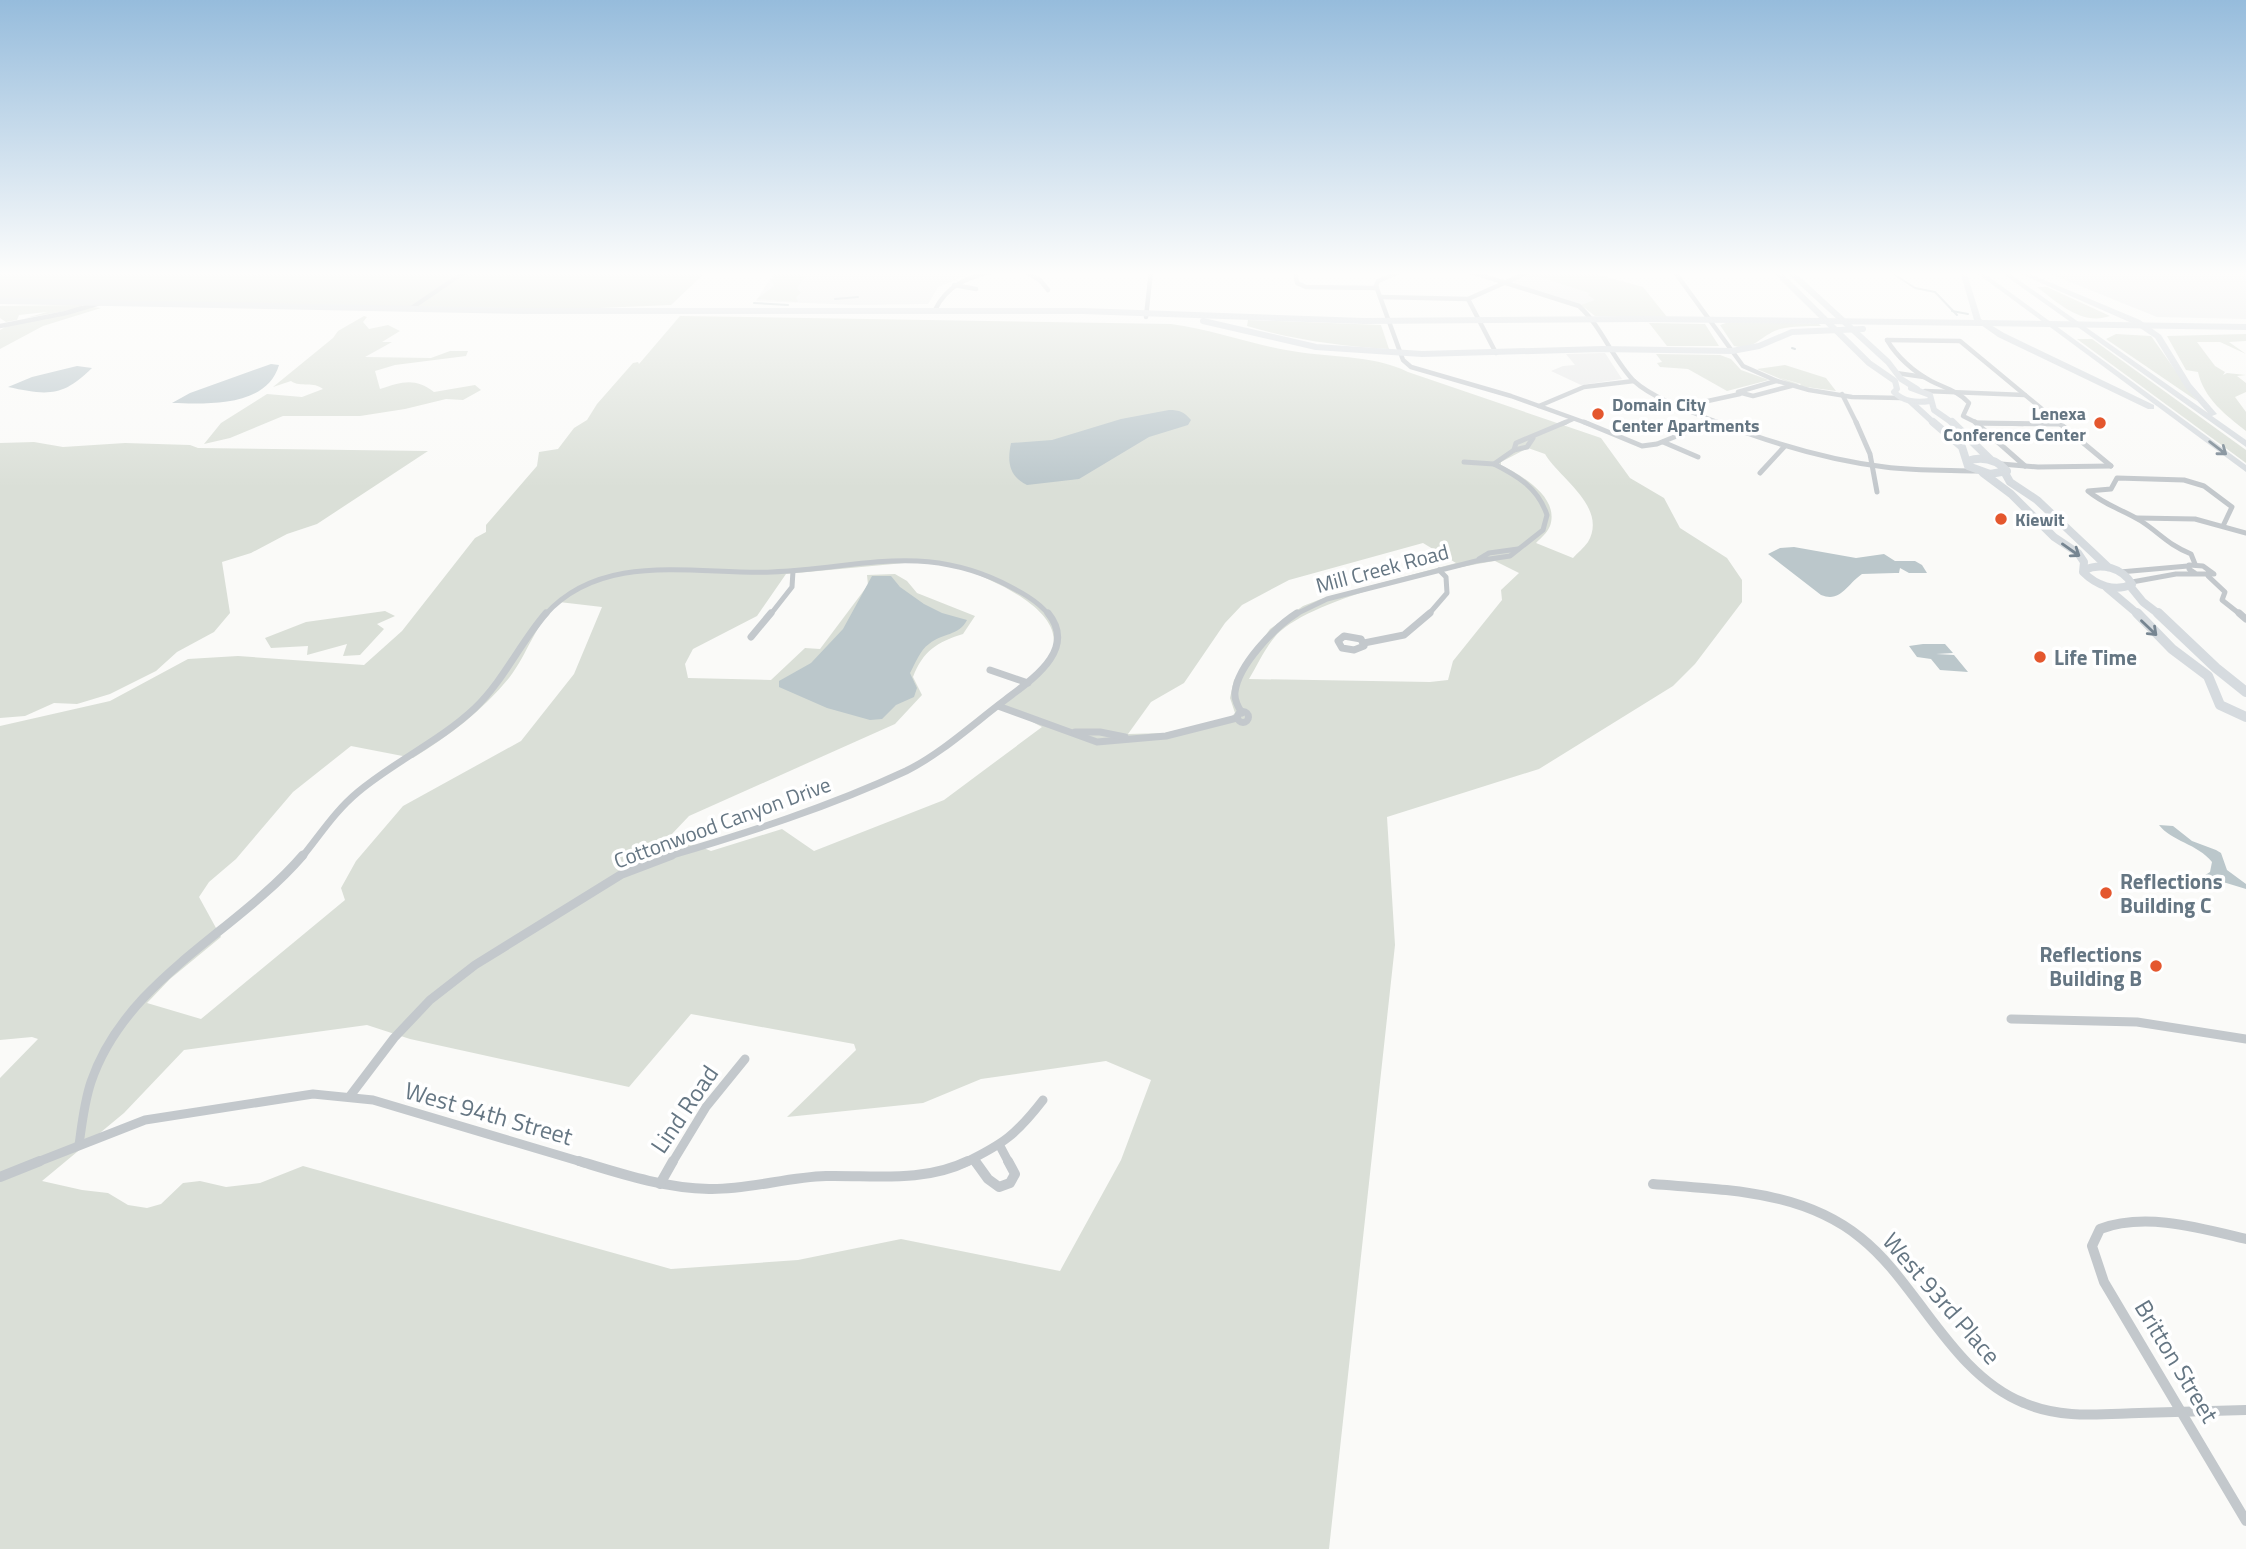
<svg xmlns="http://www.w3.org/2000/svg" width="2246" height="1549" font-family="'Titillium Web',sans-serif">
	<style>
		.built { fill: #e8e9e9 }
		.green { fill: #dadfd7; fill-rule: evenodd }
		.water { fill: #bbc7cb }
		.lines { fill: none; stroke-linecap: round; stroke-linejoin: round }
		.stream { stroke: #bbc7cb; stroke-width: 2 }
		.minor-far4 { stroke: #c3c8cc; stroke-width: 4.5 }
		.minor-far3 { stroke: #c3c8cc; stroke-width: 5 }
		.minor-far2 { stroke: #c3c8cc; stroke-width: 7 }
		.minor-far1 { stroke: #c3c8cc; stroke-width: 9 }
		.minor { stroke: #c3c8cc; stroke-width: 10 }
		.secondary-far2 { stroke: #d6dbdf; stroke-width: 6 }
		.secondary-far1 { stroke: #d6dbdf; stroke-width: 8 }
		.secondary { stroke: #d6dbdf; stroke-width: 10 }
		.primary { stroke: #d6dbdf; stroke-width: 6 }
		.motorway { fill: #d6dbdf; fill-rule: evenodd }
		.oneway { stroke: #768591 }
		.poi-dot { fill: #e4572e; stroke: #fff; stroke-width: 2.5 }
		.labels { text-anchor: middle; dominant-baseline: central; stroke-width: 7; stroke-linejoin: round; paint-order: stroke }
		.far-poi-label { font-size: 18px; font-weight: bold; fill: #657683; stroke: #fff; text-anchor: start }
		.street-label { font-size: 21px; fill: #657683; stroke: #fff }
		.poi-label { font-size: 21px; font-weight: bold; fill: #657683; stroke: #fff; text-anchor: start }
		.near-street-label { font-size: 24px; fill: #657683; stroke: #fff }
	</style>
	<rect width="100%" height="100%" fill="#fafaf8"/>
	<g class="built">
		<path d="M775,271H972L973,273L938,287L928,304L856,305L756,301Z"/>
		<path d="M2043,271H2246V319L2157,317Z"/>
		<path d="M1530,272L1594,291L1601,300L1583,308L1506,283Z"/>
		<path d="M1605,353L1622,379L1581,385L1551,371L1563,366L1575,365L1566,354Z"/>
	</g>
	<g class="green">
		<path d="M0,271H707L671,305L575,309L0,300Z"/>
		<path d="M778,271H791L805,277L797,288L801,293L796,297L798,302L757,299L774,286L771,280Z"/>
		<path d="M1526,271H1586L1643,287L1667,317L1595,316L1581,305L1595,300L1588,295L1590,293L1536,276L1524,278L1533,274Z"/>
		<path d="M2037,287H2047L2110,316C2082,326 2058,303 2037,287Z"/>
		<path d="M82,305V308L26,318L47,312L19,315L17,320L6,322L0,318V306Z"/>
		<path d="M92,307L101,308L43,326L0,349V330L7,326Z"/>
		<path d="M364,316L367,317L363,322L369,329L388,325L400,331L382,342H392L365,357L431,358L450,351H468L466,356L395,365L375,371L380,389C401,382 415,377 434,392L475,385L481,390L463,400L446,399L405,409L360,416H283L230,438L204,444L221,423L267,394L302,397L323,389C314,381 301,388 291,381L273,387L333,338L338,331Z"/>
		<path d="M680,316L1171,324C1210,329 1247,343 1286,350C1326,358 1372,354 1408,372L1601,438L1630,478L1664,498L1680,528L1727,558L1742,580V602L1695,664L1673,686L1539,769L1387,817L1395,945L1329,1549H0V1078L38,1039L32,1037L0,1040V726L110,701L188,659L238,656L364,665L402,631L475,538L486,532V525L537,466L539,452L558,449L574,428L587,420L597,404L633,363L638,362L639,364ZM1528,448L1545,454C1560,479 1608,507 1588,542C1584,548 1577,553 1573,558L1536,543C1541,538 1547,533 1550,526C1560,497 1521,475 1501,465V462ZM1423,543L1456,563L1321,599L1303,606L1270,629L1234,680L1230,698L1235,713L1231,717L1165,733L1128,734L1151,702L1184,683L1225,623L1242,605L1289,580ZM1495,561L1519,573L1501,590L1502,600L1453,661L1448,680L1430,682L1249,679C1257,666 1264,650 1274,638C1305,599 1444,569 1495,561ZM915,562C932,564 951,564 968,571C995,581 1062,610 1053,647C1046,672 1016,688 996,703L1042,727L944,800L814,851L782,829L711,851L671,835L689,816L895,724L922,695L913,677C923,651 937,642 963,634L975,616L917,593L907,581L895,574L867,575L868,585L820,649L805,648L771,680L688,678L685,664L693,649L757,616L786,574ZM559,602L602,607L574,674L521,741L403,806L356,861L341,888L345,900L201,1019L147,1003L170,979L221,937L199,897L209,882L236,859L293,792L351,746L413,758C449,736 482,711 509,678C529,652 533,627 559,602ZM691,1014L854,1044L856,1050L787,1117L923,1103L981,1079L1106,1061L1151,1080L1121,1160L1060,1271L901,1239L798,1260L671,1269L303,1166L260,1183L226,1187L200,1181L183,1183L161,1204L147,1208L128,1205L108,1193L82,1190L42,1181L124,1113L184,1050L367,1025L410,1039L629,1087Z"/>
		<path d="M1248,320L1381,325L1389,349C1340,346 1295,340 1247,326Z"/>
		<path d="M1732,321L1819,324L1821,326C1807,326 1793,326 1780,329C1762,334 1755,351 1734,346L1720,325Z"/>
		<path d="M1649,323L1705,324L1719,346H1667Z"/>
		<path d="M2116,334L2151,336L2197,401L2106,339Z"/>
		<path d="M2246,334V341L2229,342L2246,354L2220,342H2197L2215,366L2225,372L2223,375L2227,373L2246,375L2237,376L2246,383V392L2235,397L2246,412V431C2226,415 2204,399 2198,372L2186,370L2167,336Z"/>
		<path d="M2077,339H2092L2246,450V463Z"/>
		<path d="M1656,354L1720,355L1731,359L1741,370L1769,380L1727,391L1688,369L1660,367L1657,363L1662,362Z"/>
		<path d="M1785,365L1826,378L1836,391L1799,386L1801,384L1777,377L1799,384L1797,386L1757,369Z"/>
		<path d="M34,442L63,447L125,443L190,445L198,448L428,451L317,524L287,534L251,553L222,562L230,613L214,632L177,652L156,671L110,694L77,704L54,703L25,716L0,718V443Z"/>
		<path d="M385,611L395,616L377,624L384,629L360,655L343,656L347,644L307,655L308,646L271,648L265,638L306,622Z"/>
	</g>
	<g class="water">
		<path d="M271,364L279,365C267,407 208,404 172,403L190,393Z"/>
		<path d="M77,366L92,368C62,398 46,395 8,387L32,377Z"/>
		<path d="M1169,410C1180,410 1184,412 1191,420L1188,425L1149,437L1079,479L1027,485C1009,476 1007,462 1011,443L1052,440L1121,419Z"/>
		<path d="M1794,547L1856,558L1884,554L1895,561H1915L1922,565L1927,573H1909L1900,568L1899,573H1895L1862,574C1847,584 1841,603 1821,595L1768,554L1780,548Z"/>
		<path d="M872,576H891L900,587L924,604L942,613L967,620C959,636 942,633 929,644C920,650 915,664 910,673L917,688L914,697L896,705L882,719L870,720L827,708L779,687V681L811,663L843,629Z"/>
		<path d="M1923,644H1945L1953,653L1936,654L1954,655L1968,672L1940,670L1931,659L1917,657L1909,646Z"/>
		<path d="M2159,825L2173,826L2192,841L2216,850L2221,853L2227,870L2246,884V889L2223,882L2199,879L2210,872L2212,862C2198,844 2171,841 2159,825Z"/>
	</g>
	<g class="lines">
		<g class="stream">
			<path d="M1889,271L1915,288L1935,292L1957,315"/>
			<path d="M835,299L858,297"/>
			<path d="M754,303L788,305"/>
			<path d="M1952,311L1968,314"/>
			<path d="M1792,348L1795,349"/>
		</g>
		<g class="minor-far4">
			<path d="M1024,271L1040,280L1048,290"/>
			<path d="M1295,271L1297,283L1306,287L1377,288"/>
			<path d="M1402,271L1378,281L1376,286L1403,360L1411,367L1511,396L1589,424"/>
			<path d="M1468,271L1579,306C1602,327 1613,360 1634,381C1653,399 1697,414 1722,424"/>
			<path d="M1674,271L1743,366L1777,381L1809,390L1852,397L1901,398"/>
			<path d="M954,285L976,289"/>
			<path d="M1381,297L1468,299"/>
			<path d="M410,309L466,271"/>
			<path d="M935,310C947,285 968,277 994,271"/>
			<path d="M1146,317L1151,271"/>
			<path d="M0,326L66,313L100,303"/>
			<path d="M1887,340L1960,341L2060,424"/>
			<path d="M1887,340C1897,357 1914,372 1931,381C1945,388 1958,391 1969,403L1963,416L1979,424"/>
			<path d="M1496,353L1468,299L1531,271"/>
			<path d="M1896,373L1924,377"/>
			<path d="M1776,381L1738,392L1753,396L1791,386"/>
			<path d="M1925,391L2025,395"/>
			<path d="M1842,394L1857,424"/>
			<path d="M1539,406L1584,387L1634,381"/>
			<path d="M1680,407L1740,394"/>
			<path d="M1978,423L2023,424"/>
			<path d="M1562,424L1573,419"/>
			<path d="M1707,424L1713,421"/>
		</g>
		<g class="minor-far3">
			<path d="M1584,422L1642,446L1657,444L1711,422"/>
			<path d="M1717,422C1771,443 1827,460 1885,467C1915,471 1947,470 1977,471"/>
			<path d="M1856,422L1870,454L1877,492"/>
			<path d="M1975,422L2025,466"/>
			<path d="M2058,422L2111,466"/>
			<path d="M1978,423L2061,424"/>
			<path d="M1663,442L1698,457"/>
			<path d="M1514,450L1527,447L1533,438"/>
			<path d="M1464,462L1494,464"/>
			<path d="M2001,464L2038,467L2111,466"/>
			<path d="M1760,473L1784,447"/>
			<path d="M2137,518L2195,519L2246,533"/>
			<path d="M1479,559L1489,553L1518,549"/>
			<path d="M2195,564L2191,554C2167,544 2161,534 2141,521C2122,509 2106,506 2088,491L2111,489L2117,478L2184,480L2204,486L2232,507L2223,526"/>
			<path d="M2120,572L2188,566"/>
			<path d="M2208,576L2225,592L2222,600L2241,615"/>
			<path d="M2132,582L2176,574H2214L2203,566L2189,565V569L2195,573"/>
			<path d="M545,615C603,550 696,575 772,572C857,569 918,543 1001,582C1019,591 1037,600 1049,615"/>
			<path d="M770,615L792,587L793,571"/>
			<path d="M1294,615L1327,599L1476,561L1510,556L1543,530L1547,515C1538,488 1518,476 1494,464L1514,450L1516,443L1566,422"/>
			<path d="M1428,615L1447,593L1446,577L1439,570"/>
		</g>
		<g class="minor-far2">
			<path d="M2239,613L2246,619"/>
			<path d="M1344,636L1361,639L1364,646L1354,650L1342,648L1338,641Z"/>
			<path d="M751,637L771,613"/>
			<path d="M1364,643L1404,635L1430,613"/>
			<path d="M990,670L1028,683"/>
			<path d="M998,706L1097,742L1166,736L1237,718"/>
			<circle cx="1243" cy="717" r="5.5"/>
			<path d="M1242,713C1238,707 1234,700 1235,692C1238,665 1275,627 1297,613"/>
			<path d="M1075,732H1100L1125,737"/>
			<path d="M302,857C320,835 335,811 358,792C395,761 440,741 475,708C504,680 520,643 546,613"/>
			<path d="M666,857C747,833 829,807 906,771C942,753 973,724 1005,700C1031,680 1078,650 1048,613"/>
		</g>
		<g class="minor-far1">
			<path d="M2011,1019L2137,1022L2246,1039"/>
			<path d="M350,1096L394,1038L430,1000L475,965L622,874L672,855"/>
			<path d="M79,1145C82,1124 84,1103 91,1082C126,979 236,933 303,855"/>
			<path d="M1000,1146L1009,1163"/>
			<path d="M974,1160L976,1163"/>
			<path d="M35,1163L145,1120L313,1094L373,1100L585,1163"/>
			<path d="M672,1163L706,1107L745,1059"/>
			<path d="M964,1163C1003,1144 1016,1135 1043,1100"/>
		</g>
		<g class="minor">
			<path d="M579,1161C622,1174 664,1188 709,1189C748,1190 787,1177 826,1176C874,1175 923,1183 968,1161"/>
			<path d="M975,1161L988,1179L999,1187L1010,1183L1015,1174L1008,1161"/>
			<path d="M0,1177L40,1161"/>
			<path d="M660,1184L673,1161"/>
			<path d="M1653,1184C1725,1190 1802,1190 1861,1238C1886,1258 1905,1285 1924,1310C1951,1346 1981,1386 2024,1403C2061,1419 2100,1414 2139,1413C2175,1412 2210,1411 2246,1410"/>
			<path d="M2246,1239C2200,1228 2145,1212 2100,1229L2092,1246L2104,1282L2246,1521"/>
		</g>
		<g class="secondary-far2">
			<path d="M1776,271L1869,363L1895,381L1897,389L1894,392C1904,402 1916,403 1930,401"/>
			<path d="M1789,271L1888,362L1901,379L1917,389"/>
			<path d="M0,301L526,311H1083L1364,321L1643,319L1982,323"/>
			<path d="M1203,321L1316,347L1422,354L1602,349L1732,351L1759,346L1792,332L1863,329"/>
			<path d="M1911,388L1930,395L1934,410L1954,424"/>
			<path d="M1911,402L1935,424"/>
		</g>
		<g class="secondary-far1">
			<path d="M1933,422L1962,447L1968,466L1990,474L2007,471C1996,459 1982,456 1967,461"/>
			<path d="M1952,422L1990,459"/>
			<path d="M1983,473L2011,494L2054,537L2078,553L2084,562L2083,572C2096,585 2115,593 2132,584C2122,568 2102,562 2084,570"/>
			<path d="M2005,473L2010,482L2037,500L2108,567"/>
			<path d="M2130,586L2143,602L2160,615"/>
			<path d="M2107,588L2139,615"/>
		</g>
		<g class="secondary">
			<path d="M2137,613L2172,649L2208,676L2220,705L2246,717"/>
			<path d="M2158,613L2216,668L2246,692"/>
		</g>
		<path class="primary" d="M1982,323L2246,327"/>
		<g class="motorway">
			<path d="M1960,271H1966L1981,319L2004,333L2154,405V409H2148L1998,337L1974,320Z"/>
			<path d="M1974,271H1981L2246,465V472Z"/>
			<path d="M1999,271H2006L2208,413L2185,387L2155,338L2134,324L2014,271H2023L2140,320L2161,335L2191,384L2217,414L2212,416L2246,440V447Z"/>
		</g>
	</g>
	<defs><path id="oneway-shaft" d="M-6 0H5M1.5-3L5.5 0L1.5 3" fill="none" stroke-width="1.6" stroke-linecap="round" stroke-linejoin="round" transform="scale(1.75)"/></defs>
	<g class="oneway">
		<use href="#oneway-shaft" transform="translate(2218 448) rotate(37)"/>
		<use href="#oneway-shaft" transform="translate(2071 550) rotate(35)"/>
		<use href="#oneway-shaft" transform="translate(2149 628) rotate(44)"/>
	</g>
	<linearGradient id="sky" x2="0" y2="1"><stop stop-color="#96bcdc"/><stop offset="0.56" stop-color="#fdfdfc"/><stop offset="1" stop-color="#fdfdfc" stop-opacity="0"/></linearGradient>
	<rect width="2246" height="488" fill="url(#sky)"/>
	<g class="poi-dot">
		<circle cx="1598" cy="414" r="7"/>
		<circle cx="2100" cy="423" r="7"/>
		<circle cx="2001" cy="519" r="7"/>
		<circle cx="2040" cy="657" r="7"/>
		<circle cx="2106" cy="893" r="7"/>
		<circle cx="2156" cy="966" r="7"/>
	</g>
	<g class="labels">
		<g class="far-poi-label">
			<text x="1612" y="404">Domain City<tspan x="1612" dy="21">Center Apartments</tspan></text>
			<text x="2086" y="413" text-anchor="end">Lenexa<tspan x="2086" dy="21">Conference Center</tspan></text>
			<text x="2015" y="519">Kiewit</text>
		</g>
		<g class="street-label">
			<text transform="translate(1382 568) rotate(-15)">Mill Creek Road</text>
			<text transform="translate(722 822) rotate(-20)">Cottonwood Canyon Drive</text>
		</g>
		<g class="poi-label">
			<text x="2054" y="657">Life Time</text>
			<text x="2120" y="881">Reflections<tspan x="2120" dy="24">Building C</tspan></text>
			<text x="2142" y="954" text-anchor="end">Reflections<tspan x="2142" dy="24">Building B</tspan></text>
		</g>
		<g class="near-street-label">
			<text transform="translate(684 1109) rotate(-56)">Lind Road</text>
			<text transform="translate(489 1113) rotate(16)">West 94th Street</text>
			<text transform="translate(1942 1298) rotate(49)">West 93rd Place</text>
			<text transform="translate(2177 1361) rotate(59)">Britton Street</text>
		</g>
	</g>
</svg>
